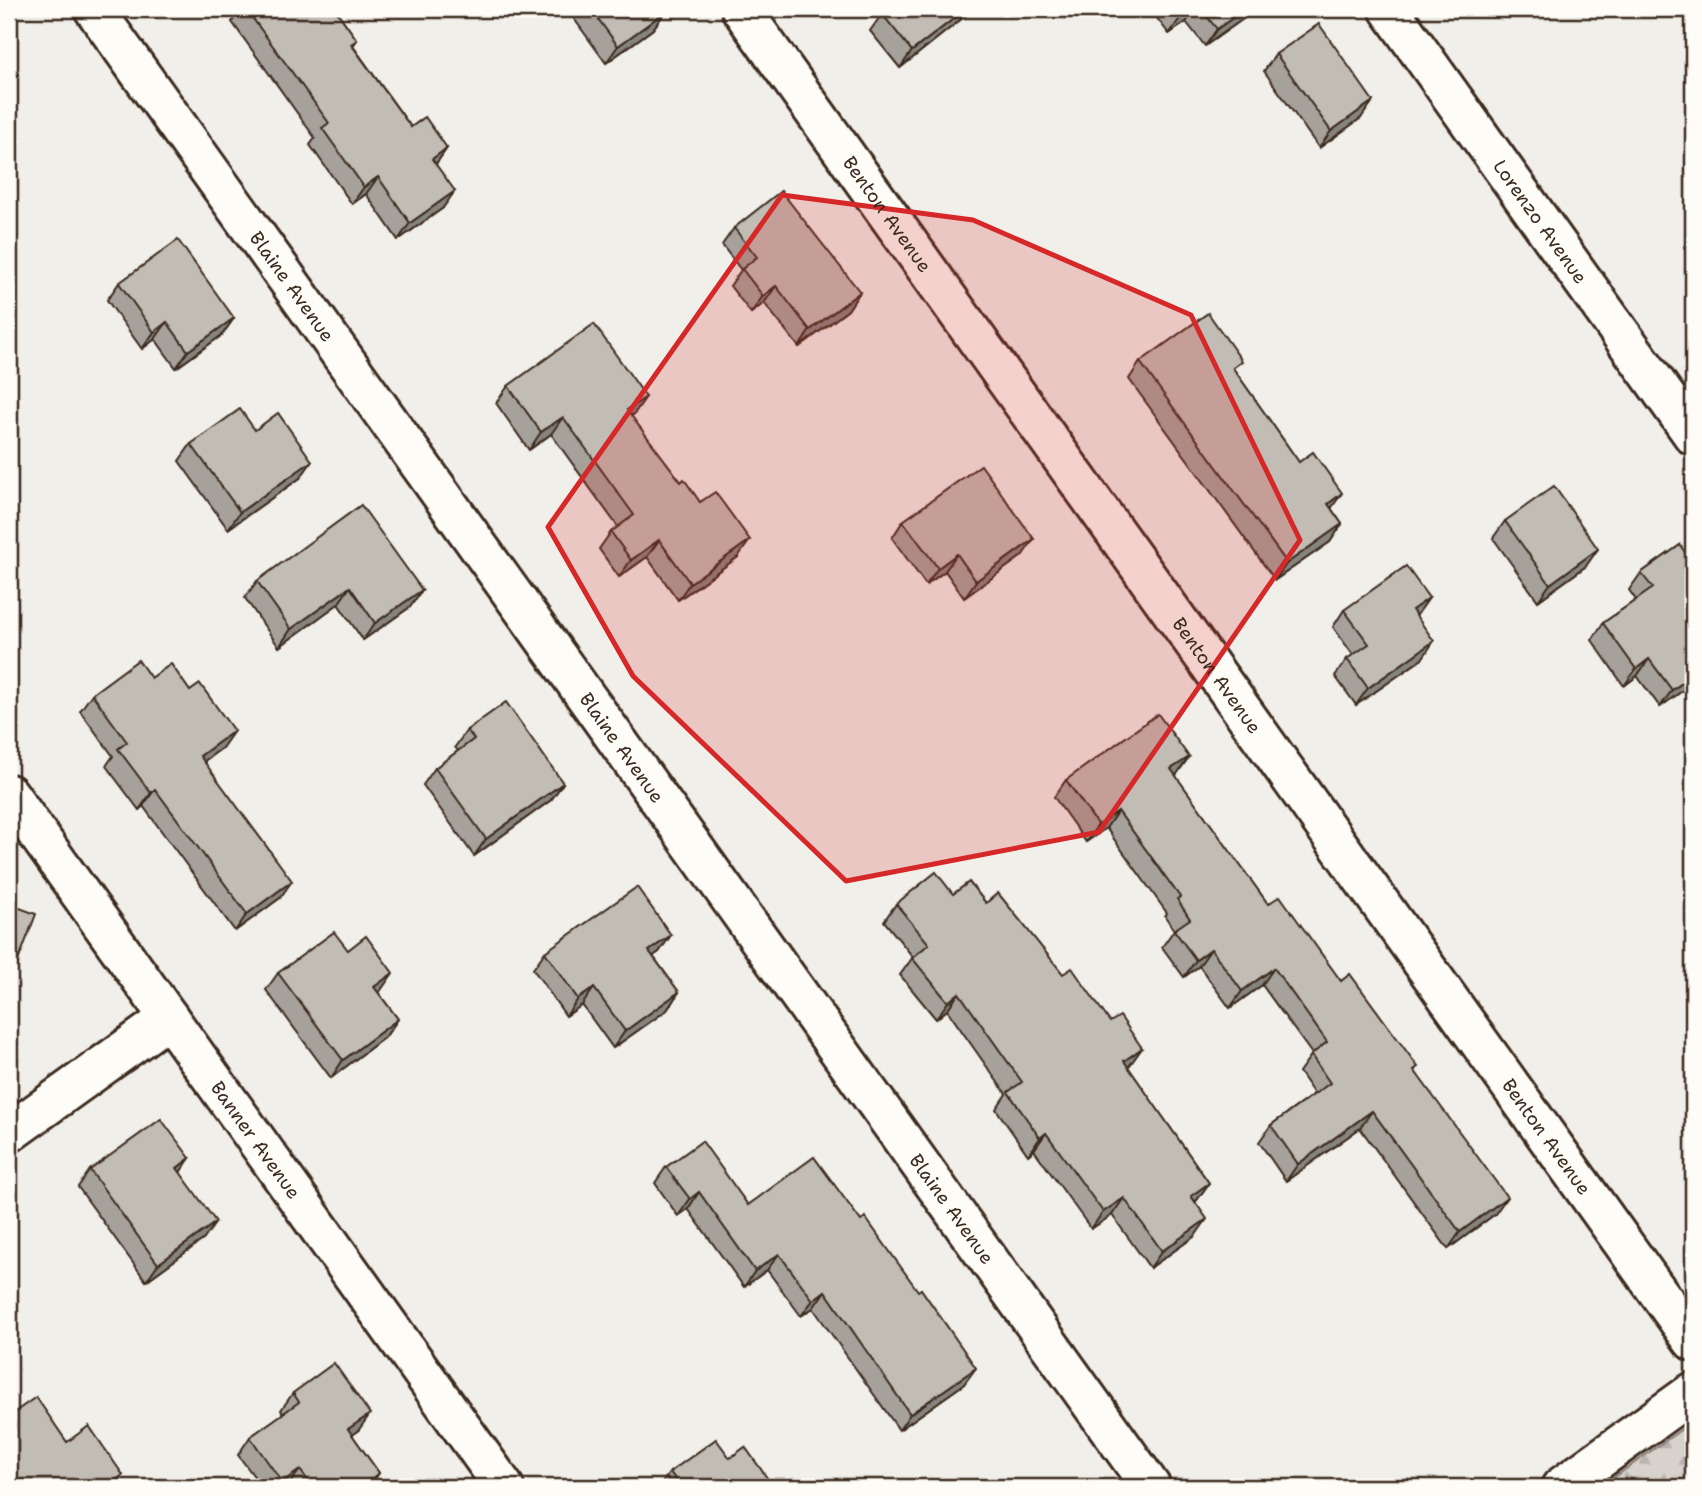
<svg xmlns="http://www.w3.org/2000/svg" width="1702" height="1496" font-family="'Shantell Sans',sans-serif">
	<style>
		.forest { fill: url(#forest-firs); stroke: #897e75; stroke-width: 2 }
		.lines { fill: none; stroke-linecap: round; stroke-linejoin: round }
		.minor-casing { stroke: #3b2a1e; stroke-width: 44 }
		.minor { stroke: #fdfcf7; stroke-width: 38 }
		.wall { fill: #a6a29b; stroke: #3b2a1e; stroke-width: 2 }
		.shaded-wall { fill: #87847e; stroke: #3b2a1e; stroke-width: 2 }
		.building { fill: #c1bcb4; stroke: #3b2a1e; stroke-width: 2 }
		.marked { fill: #d62828; fill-opacity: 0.2; stroke: #d62828; stroke-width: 5; stroke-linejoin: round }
		.labels { text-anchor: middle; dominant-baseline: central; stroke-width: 5; stroke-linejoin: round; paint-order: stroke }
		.street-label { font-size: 19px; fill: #3b2a1e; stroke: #fdfcf7 }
	</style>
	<defs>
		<pattern id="forest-firs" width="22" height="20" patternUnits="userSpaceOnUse" patternTransform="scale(1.75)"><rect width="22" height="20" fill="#d7d2cc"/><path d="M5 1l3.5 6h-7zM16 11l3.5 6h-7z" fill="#b9b4af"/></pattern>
	</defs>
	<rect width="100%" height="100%" fill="#f1efea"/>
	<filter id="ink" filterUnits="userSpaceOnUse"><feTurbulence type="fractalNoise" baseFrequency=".0143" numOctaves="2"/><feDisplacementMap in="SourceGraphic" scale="14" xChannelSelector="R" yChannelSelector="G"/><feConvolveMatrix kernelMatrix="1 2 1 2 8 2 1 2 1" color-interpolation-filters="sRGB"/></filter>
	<g filter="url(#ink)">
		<path class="forest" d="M1693,1421V1487H1601Z"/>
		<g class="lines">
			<g class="minor-casing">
				<g id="minor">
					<path id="s1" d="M94,9L1151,1487"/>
					<path id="s2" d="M741,9L1693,1341"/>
					<path id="s3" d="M1389,9L1693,435"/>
					<path id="s4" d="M9,794L504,1487"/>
					<path d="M9,1133L169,1018"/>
					<path d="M1561,1487L1693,1392"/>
				</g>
			</g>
			<use href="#minor" class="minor"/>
		</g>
		<g class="wall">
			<path d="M241,9H335L357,40L353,46L411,127L447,148L436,164L443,208L398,240L366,194L352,204L310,145L315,138L232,22Z"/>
			<path d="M567,9H662L665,12L653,29L606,63Z"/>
			<path d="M888,9H974L900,68L870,31L882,14Z"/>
			<path d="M1150,9H1253L1250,14L1205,46L1186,22L1169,34Z"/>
			<path d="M1276,54L1361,118L1319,148L1264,71Z"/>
			<path d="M734,228L860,292L848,310L799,347L764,303L751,313L730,286L741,270L722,245Z"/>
			<path d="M1693,234V259L1684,247Z"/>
			<path d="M119,283L234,318L222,335L176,368L155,339L142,349L107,300Z"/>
			<path d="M1140,362L1235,371L1342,524L1330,542L1275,580L1129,379Z"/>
			<path d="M508,386L634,414L631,416L738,557L678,600L647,557L619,577L599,549L611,532L618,527L551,434L529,450L496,403Z"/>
			<path d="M255,430L312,461L300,478L228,529L179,461L191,444Z"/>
			<path d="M903,521L1022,556L964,598L945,571L926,585L892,538Z"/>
			<path d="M1505,521L1586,566L1538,601L1493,538Z"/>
			<path d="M1680,545L1693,683L1660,707L1637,676L1624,686L1592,640L1603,623L1636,600L1629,590L1641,573Z"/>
			<path d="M257,581L422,590L410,607L363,640L338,604L279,647L245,598Z"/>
			<path d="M1429,598L1416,615L1422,659L1356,705L1335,676L1347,659L1353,655L1333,627L1344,610Z"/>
			<path d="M151,678L222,748L204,761L280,898L235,931L143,806L139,810L106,766L113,756L80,711L92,694Z"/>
			<path d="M467,730L563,783L551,800L474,856L423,785L435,768L458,751L455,747Z"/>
			<path d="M1189,757L1175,775L1268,904L1341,981L1415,1071L1495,1214L1448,1249L1360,1128L1286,1181L1259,1142L1271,1125L1314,1094L1299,1072L1312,1054L1262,985L1230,1008L1199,966L1184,977L1162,947L1174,930L1165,916L1167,913L1106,828L1086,842L1054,797L1066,780Z"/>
			<path d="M953,894L986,903L1063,974L1110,1022L1142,1048L1128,1067L1209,1183L1197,1200L1195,1202V1236L1150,1268L1112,1215L1091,1229L1034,1150L1028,1155L996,1109L1006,1094L947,1010L936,1019L900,975L913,957L884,921L896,904Z"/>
			<path d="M671,935L659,952L653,956L679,992L667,1010L613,1048L582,1005L566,1016L533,969L545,952Z"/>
			<path d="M348,950L381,990L378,992L398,1019L386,1036L331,1078L266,990L278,973Z"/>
			<path d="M190,1158L180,1172L204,1239L146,1281L78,1187L90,1170Z"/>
			<path d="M666,1167L748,1205L964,1384L899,1430L813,1308L801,1316L767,1270L744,1287L688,1209L678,1216L655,1183Z"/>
			<path d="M293,1393L358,1431L352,1435L379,1473L369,1487H262L238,1455L250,1437L283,1414L281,1410Z"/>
			<path d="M730,1458L770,1482L767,1487H659L670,1472Z"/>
		</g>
		<g class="shaded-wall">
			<path d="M966,9H974L900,68L912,51Z"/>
			<path d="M1193,9H1196L1186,22L1169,34L1181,17Z"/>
			<path d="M1245,9H1253L1250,14L1205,46L1217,29Z"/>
			<path d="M665,12L653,29L606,63L618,46Z"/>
			<path d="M1373,101L1361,118L1319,148L1331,131Z"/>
			<path d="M447,148L435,165L432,159Z"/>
			<path d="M378,177L366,194L352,204L364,187Z"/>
			<path d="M455,191L443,208L398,240L410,223Z"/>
			<path d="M776,286L764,303L751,313L763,296Z"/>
			<path d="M860,292L848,310L799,347L810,330Z"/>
			<path d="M234,318L222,335L176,368L188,351Z"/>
			<path d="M167,322L155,339L142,349L154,332Z"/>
			<path d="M646,397L634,414L615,427L627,410Z"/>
			<path d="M563,417L551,434L529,450L541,432Z"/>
			<path d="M312,461L300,478L228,529L240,512Z"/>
			<path d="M1342,493L1330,510L1328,504Z"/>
			<path d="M1342,524L1330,542L1275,580L1287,563Z"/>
			<path d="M1034,539L1022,556L964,598L976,581Z"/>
			<path d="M659,540L647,557L619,577L631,560Z"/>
			<path d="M750,540L738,557L678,600L690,583Z"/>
			<path d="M1598,549L1586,566L1538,601L1550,584Z"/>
			<path d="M957,554L945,571L926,585L938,568Z"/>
			<path d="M350,587L338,604L279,647L291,629Z"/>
			<path d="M422,590L410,607L363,640L375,623Z"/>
			<path d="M1429,598L1417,615L1400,627L1412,610Z"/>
			<path d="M1434,641L1422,659L1356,705L1368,688Z"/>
			<path d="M1649,659L1637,676L1624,686L1636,669Z"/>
			<path d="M1693,675V683L1660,707L1672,690Z"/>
			<path d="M234,731L222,748L188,773L200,756Z"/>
			<path d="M1189,757L1177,774L1159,786L1171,769Z"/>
			<path d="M563,783L551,800L474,856L486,839Z"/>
			<path d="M155,789L143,806L139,810L151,793Z"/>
			<path d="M1118,811L1106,828L1086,842L1098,825Z"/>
			<path d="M292,881L280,898L235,931L247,914Z"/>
			<path d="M671,935L659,952L637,968L649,951Z"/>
			<path d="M1211,949L1199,966L1184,977L1196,960Z"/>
			<path d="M9,967L15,969L9,978Z"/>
			<path d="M1274,968L1262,985L1230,1008L1242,991Z"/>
			<path d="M393,973L381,990L362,1004L374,987Z"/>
			<path d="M594,988L582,1005L566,1016L578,999Z"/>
			<path d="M679,992L667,1010L613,1048L625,1031Z"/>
			<path d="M959,993L947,1010L936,1019L948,1002Z"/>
			<path d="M398,1019L386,1036L331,1078L343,1060Z"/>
			<path d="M1142,1048L1130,1065L1112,1078L1124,1061Z"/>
			<path d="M1372,1111L1360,1128L1286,1181L1298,1164Z"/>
			<path d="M1046,1133L1034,1150L1028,1155L1040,1138Z"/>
			<path d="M190,1158L178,1175L177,1168Z"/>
			<path d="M1209,1183L1197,1200L1179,1213L1191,1196Z"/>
			<path d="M699,1192L688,1209L678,1216L690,1199Z"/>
			<path d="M1507,1197L1495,1214L1448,1249L1460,1232Z"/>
			<path d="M1124,1198L1112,1215L1091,1229L1103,1212Z"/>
			<path d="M1207,1219L1195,1236L1150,1268L1162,1251Z"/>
			<path d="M216,1222L204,1239L146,1281L158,1264Z"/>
			<path d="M779,1254L767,1270L744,1287L755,1271Z"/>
			<path d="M825,1291L813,1308L801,1316L813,1300Z"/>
			<path d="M976,1368L964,1384L899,1430L910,1414Z"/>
			<path d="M370,1414L358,1431L336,1447L348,1429Z"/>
			<path d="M300,1470L287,1487H279L282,1482Z"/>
			<path d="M379,1473L369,1487H359Z"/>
			<path d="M123,1475L114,1487H106Z"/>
		</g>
		<g class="building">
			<path d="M246,9H335L357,40L351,44L411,127L425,117L447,148L432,159L455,191L410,223L378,177L364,187L322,128L329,123Z"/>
			<path d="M591,9H662L665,12L618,46Z"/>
			<path d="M888,9H966L912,51L882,14Z"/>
			<path d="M1175,9H1193L1181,17Z"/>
			<path d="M1201,9H1245L1217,29Z"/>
			<path d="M1319,24L1373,101L1331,131L1276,54Z"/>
			<path d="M781,191L860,292L810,330L776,286L763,296L742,269L757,257L734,228Z"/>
			<path d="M178,240L234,318L188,351L167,322L154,332L119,283Z"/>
			<path d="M1208,313L1242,361L1233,368L1299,462L1313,452L1342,493L1328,504L1342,524L1287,563L1140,362Z"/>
			<path d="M594,324L646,397L627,410L681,482L684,479L700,502L715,492L750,540L690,583L659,540L631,560L611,532L634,515L563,417L541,432L508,386Z"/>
			<path d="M240,409L255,430L278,413L312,461L240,512L191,444Z"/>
			<path d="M981,465L1034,539L976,581L957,554L938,568L903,521Z"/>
			<path d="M1554,486L1598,549L1550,584L1505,521Z"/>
			<path d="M361,505L422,590L375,623L350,587L291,629L257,581Z"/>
			<path d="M1680,545L1693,564V675L1672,690L1649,659L1636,669L1603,623L1653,588L1641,573Z"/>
			<path d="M1406,566L1429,598L1412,610L1434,641L1368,688L1347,659L1369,644L1344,610Z"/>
			<path d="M138,660L151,678L171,664L190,691L200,684L234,731L200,756L292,881L247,914L155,789L151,793L118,749L127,742L92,694Z"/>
			<path d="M506,702L563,783L486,839L435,768L474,739L467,730Z"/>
			<path d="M1158,714L1189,757L1171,769L1268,904L1280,896L1341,981L1350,974L1418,1067L1414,1070L1507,1197L1460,1232L1372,1111L1298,1164L1271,1125L1330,1083L1311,1055L1327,1042L1274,968L1242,991L1211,949L1196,960L1174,930L1190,919L1177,899L1180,897L1118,811L1098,825L1066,780Z"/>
			<path d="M936,872L953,894L969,882L986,903L998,893L1063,974L1072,968L1110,1022L1120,1016L1142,1048L1124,1061L1209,1183L1191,1196L1207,1219L1162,1251L1124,1198L1103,1212L1046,1133L1040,1138L1008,1092L1022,1082L959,993L948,1002L912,958L929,944L896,904Z"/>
			<path d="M637,887L671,935L649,951L679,992L625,1031L594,988L578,999L545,952Z"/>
			<path d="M9,904L36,914L15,969L9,967Z"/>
			<path d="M334,932L348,950L366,936L393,973L374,987L398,1019L343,1060L278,973Z"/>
			<path d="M161,1119L190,1158L177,1168L216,1222L158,1264L90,1170Z"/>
			<path d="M702,1141L748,1205L814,1157L861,1221L865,1217L918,1291L921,1289L976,1368L910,1414L825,1291L813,1300L779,1254L755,1271L699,1192L690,1199L666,1167Z"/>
			<path d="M334,1363L370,1414L348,1429L379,1473L359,1487H313L300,1470L282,1482L250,1437L299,1402L293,1393Z"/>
			<path d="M36,1397L67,1442L89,1426L123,1475L106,1487H9V1416Z"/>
			<path d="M716,1439L730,1458L745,1447L770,1482L763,1487H681L670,1472Z"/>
		</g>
	</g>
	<path class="marked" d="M782,195L973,220L1191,315L1300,540L1099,832L846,881L633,676L548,527Z"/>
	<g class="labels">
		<g class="street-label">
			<text stroke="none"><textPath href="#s2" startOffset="252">Benton Avenue</textPath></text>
			<text stroke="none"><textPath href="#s3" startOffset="261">Lorenzo Avenue</textPath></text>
			<text stroke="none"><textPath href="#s1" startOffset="341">Blaine Avenue</textPath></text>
			<text stroke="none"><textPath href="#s2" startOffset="819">Benton Avenue</textPath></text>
			<text stroke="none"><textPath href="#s1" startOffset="908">Blaine Avenue</textPath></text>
			<text stroke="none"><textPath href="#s2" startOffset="1386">Benton Avenue</textPath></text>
			<text stroke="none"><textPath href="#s4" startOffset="425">Banner Avenue</textPath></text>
			<text stroke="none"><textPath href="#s1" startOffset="1475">Blaine Avenue</textPath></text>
		</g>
	</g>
	<rect width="1702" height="1496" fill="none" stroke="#fdfcf7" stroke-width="35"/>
	<rect x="18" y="18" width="1667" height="1461" fill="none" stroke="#3b2a1e" stroke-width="2.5" filter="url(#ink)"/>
</svg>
